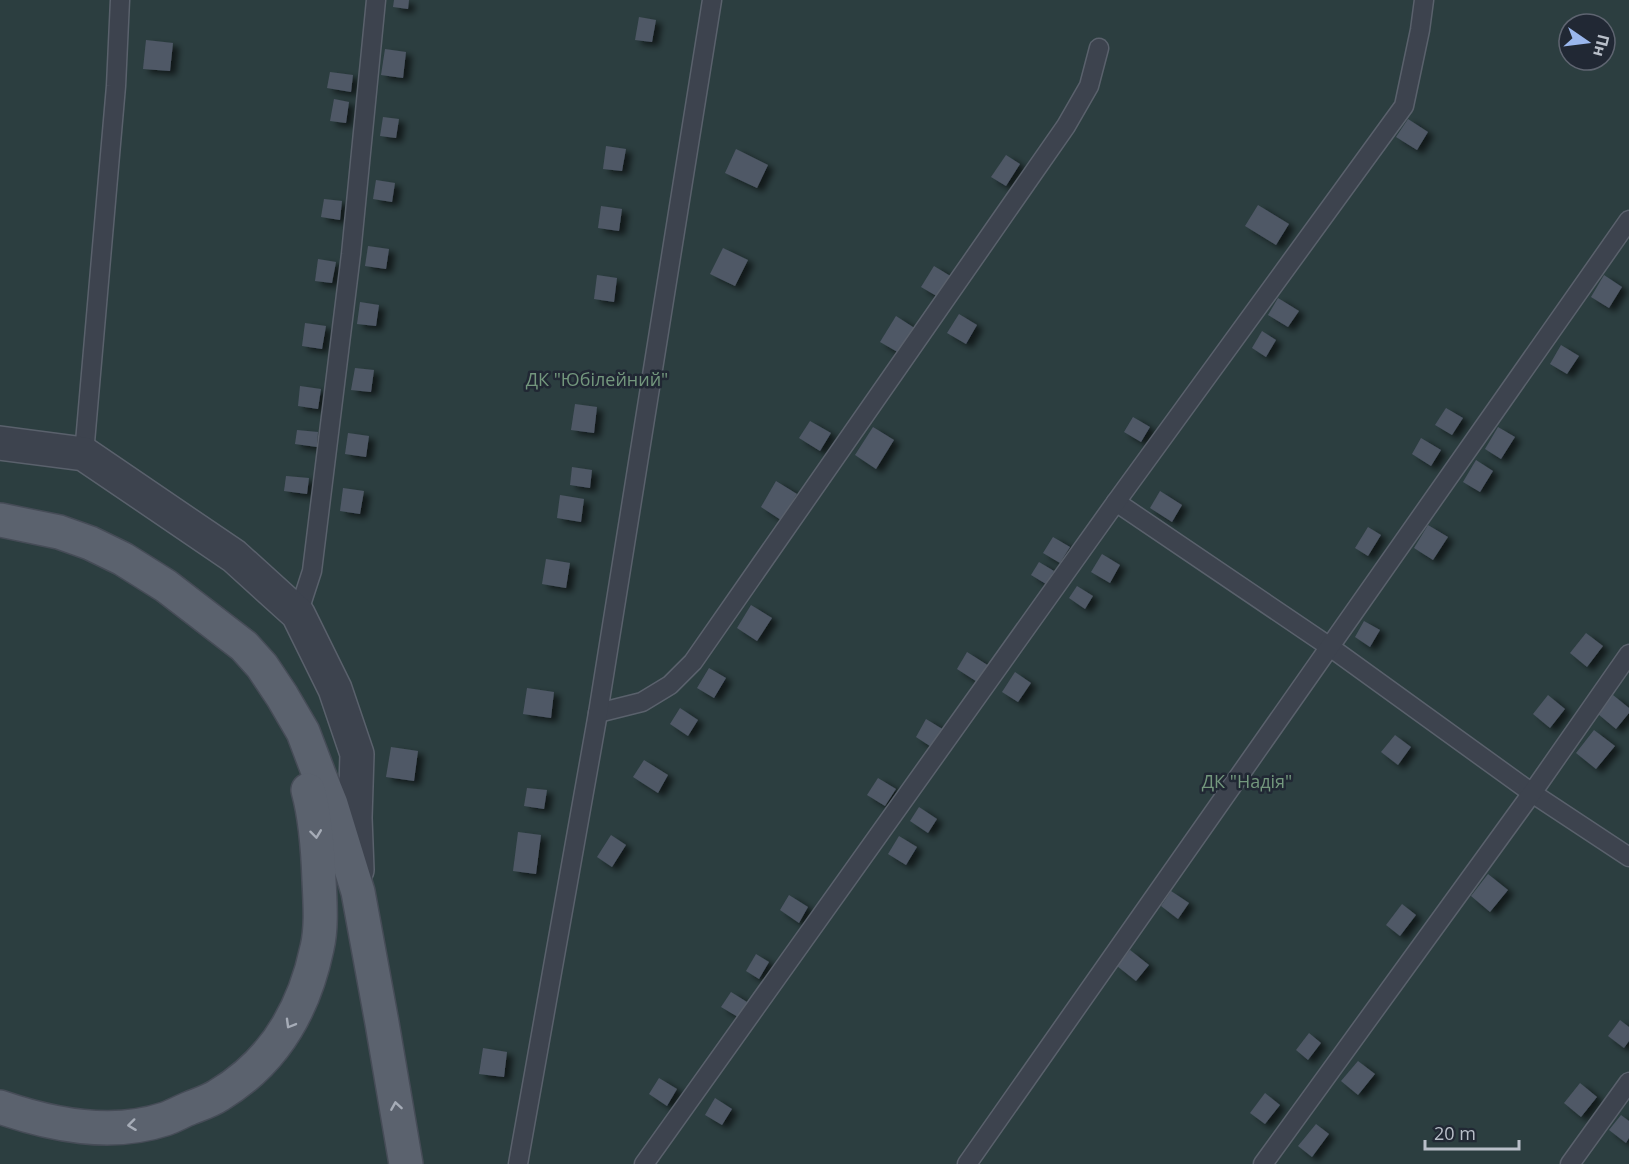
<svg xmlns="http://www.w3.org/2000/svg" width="1629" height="1164" font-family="'Open Sans',sans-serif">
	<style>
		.green { fill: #2c3e40; fill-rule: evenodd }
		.building { fill: #4f5866; filter: url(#shadow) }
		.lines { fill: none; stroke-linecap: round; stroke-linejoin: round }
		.service-casing { stroke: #5a616c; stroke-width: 21 }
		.minor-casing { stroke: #5a616c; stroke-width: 36 }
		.primary-casing { stroke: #464c57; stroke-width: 36 }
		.service { stroke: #3d434e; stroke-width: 18 }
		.minor { stroke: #3d434e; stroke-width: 33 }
		.primary { stroke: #5b626e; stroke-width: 33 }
		.oneway { stroke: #a6acb7 }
		.labels { text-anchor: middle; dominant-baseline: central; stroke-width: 5; stroke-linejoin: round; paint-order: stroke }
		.park-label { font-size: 18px; fill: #73977d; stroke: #212834 }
	</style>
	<defs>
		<filter id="shadow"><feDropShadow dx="6" dy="4" stdDeviation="3" flood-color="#0009"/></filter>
	</defs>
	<rect width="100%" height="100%" fill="#29313e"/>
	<path class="green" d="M0,0H1629V1164H0ZM1569,24H1605V60H1569Z"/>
	<g class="building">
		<path d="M394,0H409L408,9L393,7Z"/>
		<path d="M639,17L656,20L652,42L635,40Z"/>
		<path d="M146,40L173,43L170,71L143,69Z"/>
		<path d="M385,49L406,52L403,78L381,75Z"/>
		<path d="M330,72L353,75L351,92L327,88Z"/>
		<path d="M334,99L349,102L346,123L330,121Z"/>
		<path d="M383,117L399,119L396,138L380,136Z"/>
		<path d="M1408,119L1428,132L1417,150L1396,137Z"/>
		<path d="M606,146L626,149L622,171L603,169Z"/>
		<path d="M736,149L768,165L757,188L725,173Z"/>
		<path d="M1006,155L1020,164L1006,186L991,177Z"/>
		<path d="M376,180L395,183L392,202L373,199Z"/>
		<path d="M324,199L342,201L340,220L321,217Z"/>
		<path d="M1258,205L1289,224L1276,245L1245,226Z"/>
		<path d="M601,206L622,209L619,231L598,228Z"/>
		<path d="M368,246L389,249L386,269L365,266Z"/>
		<path d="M723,248L748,260L735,286L710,274Z"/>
		<path d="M318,259L336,262L332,283L315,281Z"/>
		<path d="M934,266L952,277L940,298L921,287Z"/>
		<path d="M597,275L617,278L614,302L594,299Z"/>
		<path d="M1604,275L1622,287L1609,308L1591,297Z"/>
		<path d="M1278,298L1299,311L1288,327L1268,315Z"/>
		<path d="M360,302L379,305L376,326L357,324Z"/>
		<path d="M959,314L977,325L966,344L947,333Z"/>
		<path d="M896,316L916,329L901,354L880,342Z"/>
		<path d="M305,323L326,326L322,349L302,346Z"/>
		<path d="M1262,331L1276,340L1266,357L1252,348Z"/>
		<path d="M1561,345L1579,356L1567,374L1550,364Z"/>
		<path d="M355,368L374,370L371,392L351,390Z"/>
		<path d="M300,386L321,389L318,409L298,406Z"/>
		<path d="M575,404L597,407L594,433L571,430Z"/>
		<path d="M1446,408L1463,418L1452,435L1435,425Z"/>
		<path d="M1133,417L1150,427L1141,442L1124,432Z"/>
		<path d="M810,421L831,433L820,451L799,438Z"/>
		<path d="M873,427L894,440L876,469L855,455Z"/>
		<path d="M1498,427L1515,437L1501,459L1485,449Z"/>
		<path d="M297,430L318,432L317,447L295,444Z"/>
		<path d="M348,433L369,436L366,457L345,454Z"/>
		<path d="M1421,438L1441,450L1431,466L1412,454Z"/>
		<path d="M1476,460L1493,471L1480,492L1463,482Z"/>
		<path d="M572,467L592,470L590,488L570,485Z"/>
		<path d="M286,476L309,478L307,494L284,491Z"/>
		<path d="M776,481L797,494L781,520L761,507Z"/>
		<path d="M343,488L364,491L360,514L340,511Z"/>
		<path d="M1160,491L1182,505L1172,522L1150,508Z"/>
		<path d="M560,495L584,499L581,522L557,518Z"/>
		<path d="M1428,525L1448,537L1433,560L1414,548Z"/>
		<path d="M1368,527L1381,535L1368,556L1355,548Z"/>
		<path d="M1053,537L1070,547L1060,563L1043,553Z"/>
		<path d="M1102,554L1120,565L1110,583L1091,572Z"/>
		<path d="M546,559L570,563L566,588L542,584Z"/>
		<path d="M1039,562L1054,571L1046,584L1031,575Z"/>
		<path d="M1077,586L1093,596L1085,609L1069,598Z"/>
		<path d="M751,605L772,618L757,641L737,628Z"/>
		<path d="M1364,621L1380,630L1370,647L1355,637Z"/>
		<path d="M1586,633L1603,646L1587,667L1570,653Z"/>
		<path d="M967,652L989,666L979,683L957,669Z"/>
		<path d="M709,668L726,678L714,698L697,688Z"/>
		<path d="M1015,672L1031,683L1018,702L1002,692Z"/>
		<path d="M527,688L554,692L551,718L523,714Z"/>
		<path d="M1548,695L1565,709L1550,728L1533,714Z"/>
		<path d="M1613,695L1629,708V713L1616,729L1598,714Z"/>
		<path d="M680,708L698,720L688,736L670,724Z"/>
		<path d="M926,719L944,730L933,748L916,737Z"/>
		<path d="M1594,730L1615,746L1596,769L1576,753Z"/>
		<path d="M1395,735L1411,747L1398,765L1381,752Z"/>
		<path d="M391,747L418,751L414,781L386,777Z"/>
		<path d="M644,760L668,775L658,793L633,777Z"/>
		<path d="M878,778L896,789L885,806L867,795Z"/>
		<path d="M527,788L547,790L544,809L524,806Z"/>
		<path d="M919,807L937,819L928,833L910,821Z"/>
		<path d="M518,832L541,835L536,874L513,871Z"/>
		<path d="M611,835L626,845L612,867L597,857Z"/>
		<path d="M899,836L917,847L906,865L888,854Z"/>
		<path d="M1488,874L1508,890L1490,912L1471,896Z"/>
		<path d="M1171,891L1189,903L1178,919L1161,906Z"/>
		<path d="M789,895L808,907L799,923L780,910Z"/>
		<path d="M1402,904L1416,915L1400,936L1386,925Z"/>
		<path d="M1130,950L1149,965L1136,981L1117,966Z"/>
		<path d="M756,954L769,962L759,979L746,971Z"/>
		<path d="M731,992L747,1002L738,1017L721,1007Z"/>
		<path d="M1620,1020L1629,1027V1041L1624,1048L1608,1036Z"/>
		<path d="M1309,1033L1321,1043L1308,1060L1296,1050Z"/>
		<path d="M483,1048L507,1052L504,1077L479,1074Z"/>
		<path d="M1358,1061L1375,1074L1358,1095L1341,1081Z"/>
		<path d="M659,1078L677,1089L667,1106L649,1094Z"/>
		<path d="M1580,1083L1597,1097L1581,1117L1564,1103Z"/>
		<path d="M1265,1093L1280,1105L1265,1124L1250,1113Z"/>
		<path d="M715,1098L732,1109L722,1125L705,1115Z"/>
		<path d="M1621,1115L1629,1121V1138L1626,1143L1609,1130Z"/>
		<path d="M1316,1124L1329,1134L1312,1157L1298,1146Z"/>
	</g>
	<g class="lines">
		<g class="service-casing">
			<g id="service">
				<path d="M84,454L116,86L120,0"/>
				<path d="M1116,502L1330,647L1532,793L1629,857"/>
				<path d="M298,614L312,571L351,254L376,0"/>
				<path d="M598,713L642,702L670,685L693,662L1066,126L1089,86L1099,48"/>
				<path d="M518,1164L598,713L712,0"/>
				<path d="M644,1164L1116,502L1404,106L1420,30L1424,0"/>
				<path d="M967,1164L1629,220"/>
				<path d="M1263,1164L1532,793L1629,654"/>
				<path d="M1570,1164L1629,1082"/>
			</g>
		</g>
		<g class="minor-casing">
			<path id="minor" d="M0,443L84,454L234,556L298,614L335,689L357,754L355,818L357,870"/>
		</g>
		<g class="primary-casing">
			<g id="primary">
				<path d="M0,520L59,532L90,543L123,559L166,586L244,646L262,666L282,696L303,732L320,777L331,804L358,892L382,1023L406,1164"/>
				<path d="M0,1107C52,1125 111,1137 165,1119C174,1116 182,1111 190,1108C200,1104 210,1101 219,1095C274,1062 304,1010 317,948C322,927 320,902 319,880C318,850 316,819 308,790"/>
			</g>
		</g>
		<use href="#service" class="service"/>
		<use href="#minor" class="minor"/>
		<use href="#primary" class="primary"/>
	</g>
	<defs><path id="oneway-chevron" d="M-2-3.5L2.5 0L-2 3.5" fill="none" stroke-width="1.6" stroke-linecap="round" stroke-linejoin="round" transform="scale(1.5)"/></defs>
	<g class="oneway">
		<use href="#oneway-chevron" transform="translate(316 834) rotate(83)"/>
		<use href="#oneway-chevron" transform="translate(290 1024) rotate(120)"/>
		<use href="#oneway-chevron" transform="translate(396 1106) rotate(-99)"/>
		<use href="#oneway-chevron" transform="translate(132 1125) rotate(173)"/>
	</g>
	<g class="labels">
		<g class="park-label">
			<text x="597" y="379">ДК "Юбілейний"</text>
			<text x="1247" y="781">ДК "Надія"</text>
		</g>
	</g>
	<g transform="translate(1587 42) rotate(104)"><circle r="28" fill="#212834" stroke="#5e6470" stroke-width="1.5"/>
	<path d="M0-4.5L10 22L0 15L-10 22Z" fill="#9ab7ed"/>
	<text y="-9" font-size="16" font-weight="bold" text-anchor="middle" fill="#b9bfc9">Пн</text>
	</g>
	<path d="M1425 1140v9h94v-9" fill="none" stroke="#b9bfc9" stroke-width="3"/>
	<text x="1434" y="1140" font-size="18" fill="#b9bfc9" stroke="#212834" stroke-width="4.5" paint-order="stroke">20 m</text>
</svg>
